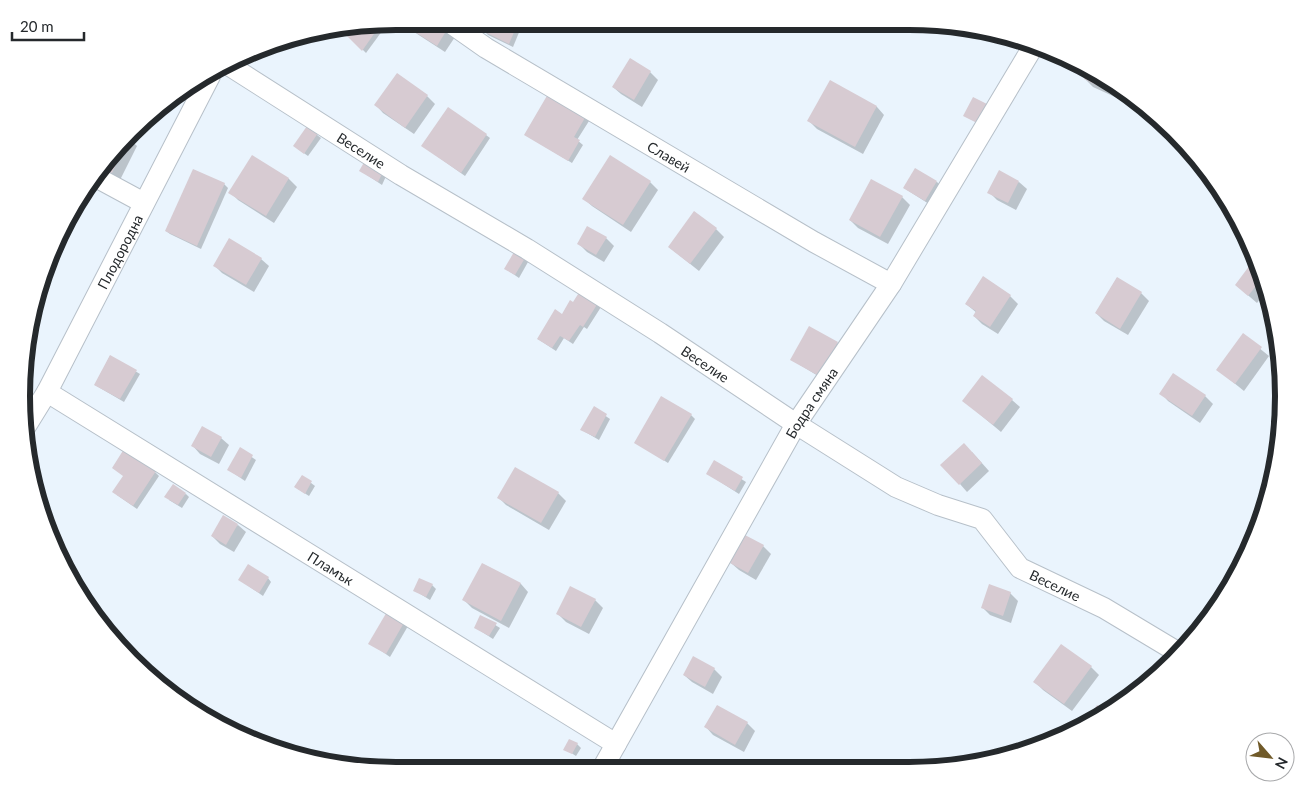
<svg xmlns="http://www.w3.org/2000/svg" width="1305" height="792" font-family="Lato,sans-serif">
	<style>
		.shadow { fill: #0003 }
		.building { fill: #d7cbd2 }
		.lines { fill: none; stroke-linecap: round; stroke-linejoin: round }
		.street-casing { stroke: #b7c0c9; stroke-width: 22 }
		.street { stroke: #fff; stroke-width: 20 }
		.labels { text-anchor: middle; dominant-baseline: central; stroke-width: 4.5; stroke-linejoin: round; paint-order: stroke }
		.street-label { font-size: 14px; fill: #25292c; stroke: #fff }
		.rim { fill: none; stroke: #25292c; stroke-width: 6 }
	</style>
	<rect width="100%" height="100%" fill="#eaf4fd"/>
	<g class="shadow">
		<path d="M435,21L455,37L445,52L411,30L403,22Z"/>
		<path d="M489,22H507L520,30L513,47L488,35L484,31Z"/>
		<path d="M388,23L366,53L343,30Z"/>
		<path d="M1089,71L1130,94L1126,102L1093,87L1085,79Z"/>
		<path d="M650,72L658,80L642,107L621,94L613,87Z"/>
		<path d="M397,75L427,96L435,104L414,134L383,113L376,105Z"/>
		<path d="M830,82L877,107L884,115L863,154L817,129L809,121Z"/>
		<path d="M585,117L589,121L577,140L583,145L572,163L526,135Z"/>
		<path d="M308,128L321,138L308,156L298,149Z"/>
		<path d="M486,135L490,138L465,176L423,146Z"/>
		<path d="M128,138L137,146L119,182L99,168Z"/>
		<path d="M252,157L289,179L297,187L274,223L238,200L230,192Z"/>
		<path d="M194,170L224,184L228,188L201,249L170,234L166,231Z"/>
		<path d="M361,171L387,174L382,185Z"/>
		<path d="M650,182L658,190L631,232L592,206L584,199Z"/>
		<path d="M937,182L940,185L929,204L904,188Z"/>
		<path d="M1019,182L1027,189L1016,210L997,200L989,192Z"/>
		<path d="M902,197L910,205L888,244L858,228L850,220Z"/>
		<path d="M716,229L724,237L699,271L669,247Z"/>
		<path d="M606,238L614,246L604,262L587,252L579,244Z"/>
		<path d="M261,259L269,266L254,292L222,273L215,266Z"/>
		<path d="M524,259L528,262L519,278L506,269Z"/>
		<path d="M1251,267L1265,279L1267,290L1257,303L1236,285Z"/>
		<path d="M1117,278L1141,293L1149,301L1128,335L1104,321L1096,313Z"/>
		<path d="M580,293L601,307L587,329L584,327L573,344L564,338L556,351L538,339L573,304Z"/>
		<path d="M1010,296L1018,304L998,334L982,324L974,316L977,313L966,304Z"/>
		<path d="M1243,335L1269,356L1244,391L1218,370Z"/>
		<path d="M837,343L840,346L823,379L792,360Z"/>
		<path d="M110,356L140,374L124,402L95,385Z"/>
		<path d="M1173,375L1205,396L1213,404L1200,423L1168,401L1161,393Z"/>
		<path d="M1012,400L1020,407L1001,432L964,401Z"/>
		<path d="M594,408L610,419L599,440L582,430Z"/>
		<path d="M691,415L695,419L668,463L635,442Z"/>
		<path d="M221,438L229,445L219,464L200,454L193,446Z"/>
		<path d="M240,449L256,460L245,481L229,470Z"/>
		<path d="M972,452L989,471L967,492L960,484Z"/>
		<path d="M715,462L746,482L739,494L708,474Z"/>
		<path d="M155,472L159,476L137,509L117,495L124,476Z"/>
		<path d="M302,476L315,486L309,496L295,487Z"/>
		<path d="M558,493L566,501L549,530L506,505L498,497Z"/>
		<path d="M186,494L189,497L182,508L169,500Z"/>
		<path d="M238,525L246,532L234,552L220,544L212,536Z"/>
		<path d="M763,546L771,554L756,580L739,570L731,563Z"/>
		<path d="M483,564L521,584L528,592L509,628L472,608L464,600Z"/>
		<path d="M268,578L271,582L263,596L240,580Z"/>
		<path d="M432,585L436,589L430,600L414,590Z"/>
		<path d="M571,588L595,600L603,608L589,634L566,622L558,614Z"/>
		<path d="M1010,593L1018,601L1011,623L990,615L982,607Z"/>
		<path d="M388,612L408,626L390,657L370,643Z"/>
		<path d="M481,616L500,628L493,639L476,628Z"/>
		<path d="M694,658L714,669L722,677L713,694L692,682L684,675Z"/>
		<path d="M1091,667L1099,675L1072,711L1043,690L1035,682Z"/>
		<path d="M717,706L747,723L755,731L744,752L713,735L706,727Z"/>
		<path d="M577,744L581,748L576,756L565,749Z"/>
	</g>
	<g class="building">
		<path d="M402,21H437L448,28L437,46L401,23Z"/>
		<path d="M488,22H510L517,25L509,44L483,31Z"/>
		<path d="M381,24L362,51L341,30Z"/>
		<path d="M630,58L651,71L634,100L612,87Z"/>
		<path d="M1088,70L1121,89L1118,95L1084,79Z"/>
		<path d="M397,73L428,95L405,128L374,105Z"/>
		<path d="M830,80L877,106L855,147L807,121Z"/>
		<path d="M548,94L586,116L574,137L580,140L568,161L524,135Z"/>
		<path d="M973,97L987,104L977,123L963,116Z"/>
		<path d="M448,107L487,134L461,173L421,146Z"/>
		<path d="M307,126L318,133L304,154L293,146Z"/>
		<path d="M129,137L111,175L99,168Z"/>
		<path d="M252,155L289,178L266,216L228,193Z"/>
		<path d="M610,155L651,181L623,225L582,199Z"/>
		<path d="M366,159L384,170L378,182L359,171Z"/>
		<path d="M915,168L937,181L925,201L903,188Z"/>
		<path d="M193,169L225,183L197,246L165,231Z"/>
		<path d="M999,170L1019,181L1008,203L987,193Z"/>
		<path d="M871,179L903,196L880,237L849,220Z"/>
		<path d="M694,211L717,228L690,264L668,247Z"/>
		<path d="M587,226L607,237L596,255L577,244Z"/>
		<path d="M229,238L262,258L246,285L213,266Z"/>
		<path d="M514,252L525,258L515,275L504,269Z"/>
		<path d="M1250,265L1264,276L1248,296L1235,285Z"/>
		<path d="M983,276L1011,295L990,327L973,316L976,311L965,304Z"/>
		<path d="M1117,277L1142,292L1120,329L1095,313Z"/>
		<path d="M580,291L598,303L583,327L580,325L569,341L560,336L552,348L537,339L555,309L562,314L570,300L573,302Z"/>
		<path d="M809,326L838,342L819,376L790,360Z"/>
		<path d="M1243,333L1262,347L1235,384L1216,370Z"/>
		<path d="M110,355L137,370L120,399L94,385Z"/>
		<path d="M1173,373L1206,395L1192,416L1159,394Z"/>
		<path d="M982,375L1013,399L993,425L962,401Z"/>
		<path d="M661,396L692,414L664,461L634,443Z"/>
		<path d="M594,406L607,414L595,437L580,430Z"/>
		<path d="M202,426L222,437L211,457L191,446Z"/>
		<path d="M964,443L982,463L959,485L940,465Z"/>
		<path d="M240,447L253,455L241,478L227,470Z"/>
		<path d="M124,449L156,471L133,506L112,492L123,476L112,468Z"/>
		<path d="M714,460L743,477L735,491L706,474Z"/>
		<path d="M515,467L559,492L541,523L497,498Z"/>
		<path d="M302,475L312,481L305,494L294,487Z"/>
		<path d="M173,484L186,493L178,505L164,497Z"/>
		<path d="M223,515L238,524L226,545L211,536Z"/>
		<path d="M745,535L764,545L748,573L730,563Z"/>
		<path d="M1248,540L1252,542L1245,561L1236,577L1231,574Z"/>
		<path d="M482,563L521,583L501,621L462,600Z"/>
		<path d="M248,564L269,577L259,593L238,580Z"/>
		<path d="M419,578L433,584L426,597L413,591Z"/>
		<path d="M989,584L1011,592L1003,616L981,608Z"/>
		<path d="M570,586L596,599L581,627L556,614Z"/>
		<path d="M388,610L405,621L386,654L368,644Z"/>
		<path d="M480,615L497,623L489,636L474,628Z"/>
		<path d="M1061,644L1092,666L1064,704L1033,682Z"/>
		<path d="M693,656L715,668L705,687L683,675Z"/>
		<path d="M717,705L748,722L735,745L704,727Z"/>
		<path d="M1097,705L1108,712L1096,721L1083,726Z"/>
		<path d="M569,739L578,743L572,754L563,750Z"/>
	</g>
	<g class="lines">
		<g class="street-casing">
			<g id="street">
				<path id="s1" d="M449,22L486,48L814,242L891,284"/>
				<path id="s2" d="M230,66L401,175L527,249L660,333L796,424L896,487L938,505L982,519L1020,568L1104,608L1179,653"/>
				<path d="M94,176L144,203"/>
				<path id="s3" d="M47,392L616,744"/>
				<path id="s4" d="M26,426L47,392L210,76"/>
				<path id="s5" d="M602,769L796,424L891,284L1034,45"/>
			</g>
		</g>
		<use href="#street" class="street"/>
	</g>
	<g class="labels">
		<g class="street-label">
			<text stroke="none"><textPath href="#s2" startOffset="156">Веселие</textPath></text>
			<text stroke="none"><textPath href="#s1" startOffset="258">Славей</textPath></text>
			<text stroke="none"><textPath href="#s4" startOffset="198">Плодородна</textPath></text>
			<text stroke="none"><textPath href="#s2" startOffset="561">Веселие</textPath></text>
			<text stroke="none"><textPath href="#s5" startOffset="422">Бодра смяна</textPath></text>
			<text stroke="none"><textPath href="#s3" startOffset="334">Пламък</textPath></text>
			<text stroke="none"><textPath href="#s2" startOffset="981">Веселие</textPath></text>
		</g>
	</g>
	<path d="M0 0H1305V792H0ZM396 30H909A366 366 0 0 1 1275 396V396A366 366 0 0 1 909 762H396A366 366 0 0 1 30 396V396A366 366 0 0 1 396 30Z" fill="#fff" fill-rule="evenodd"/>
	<path class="rim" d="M396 30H909A366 366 0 0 1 1275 396V396A366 366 0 0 1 909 762H396A366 366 0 0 1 30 396V396A366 366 0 0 1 396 30Z"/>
	<g transform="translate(1270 757) rotate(118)"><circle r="24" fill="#ffffff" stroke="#a8a9ab"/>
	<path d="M0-4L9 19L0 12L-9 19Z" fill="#705a29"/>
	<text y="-8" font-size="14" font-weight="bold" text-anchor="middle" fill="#25292c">N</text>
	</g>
	<path d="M12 32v8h72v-8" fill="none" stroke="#25292c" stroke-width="2.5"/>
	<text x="20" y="32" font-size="15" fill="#25292c" stroke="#ffffff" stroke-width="4" paint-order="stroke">20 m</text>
</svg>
